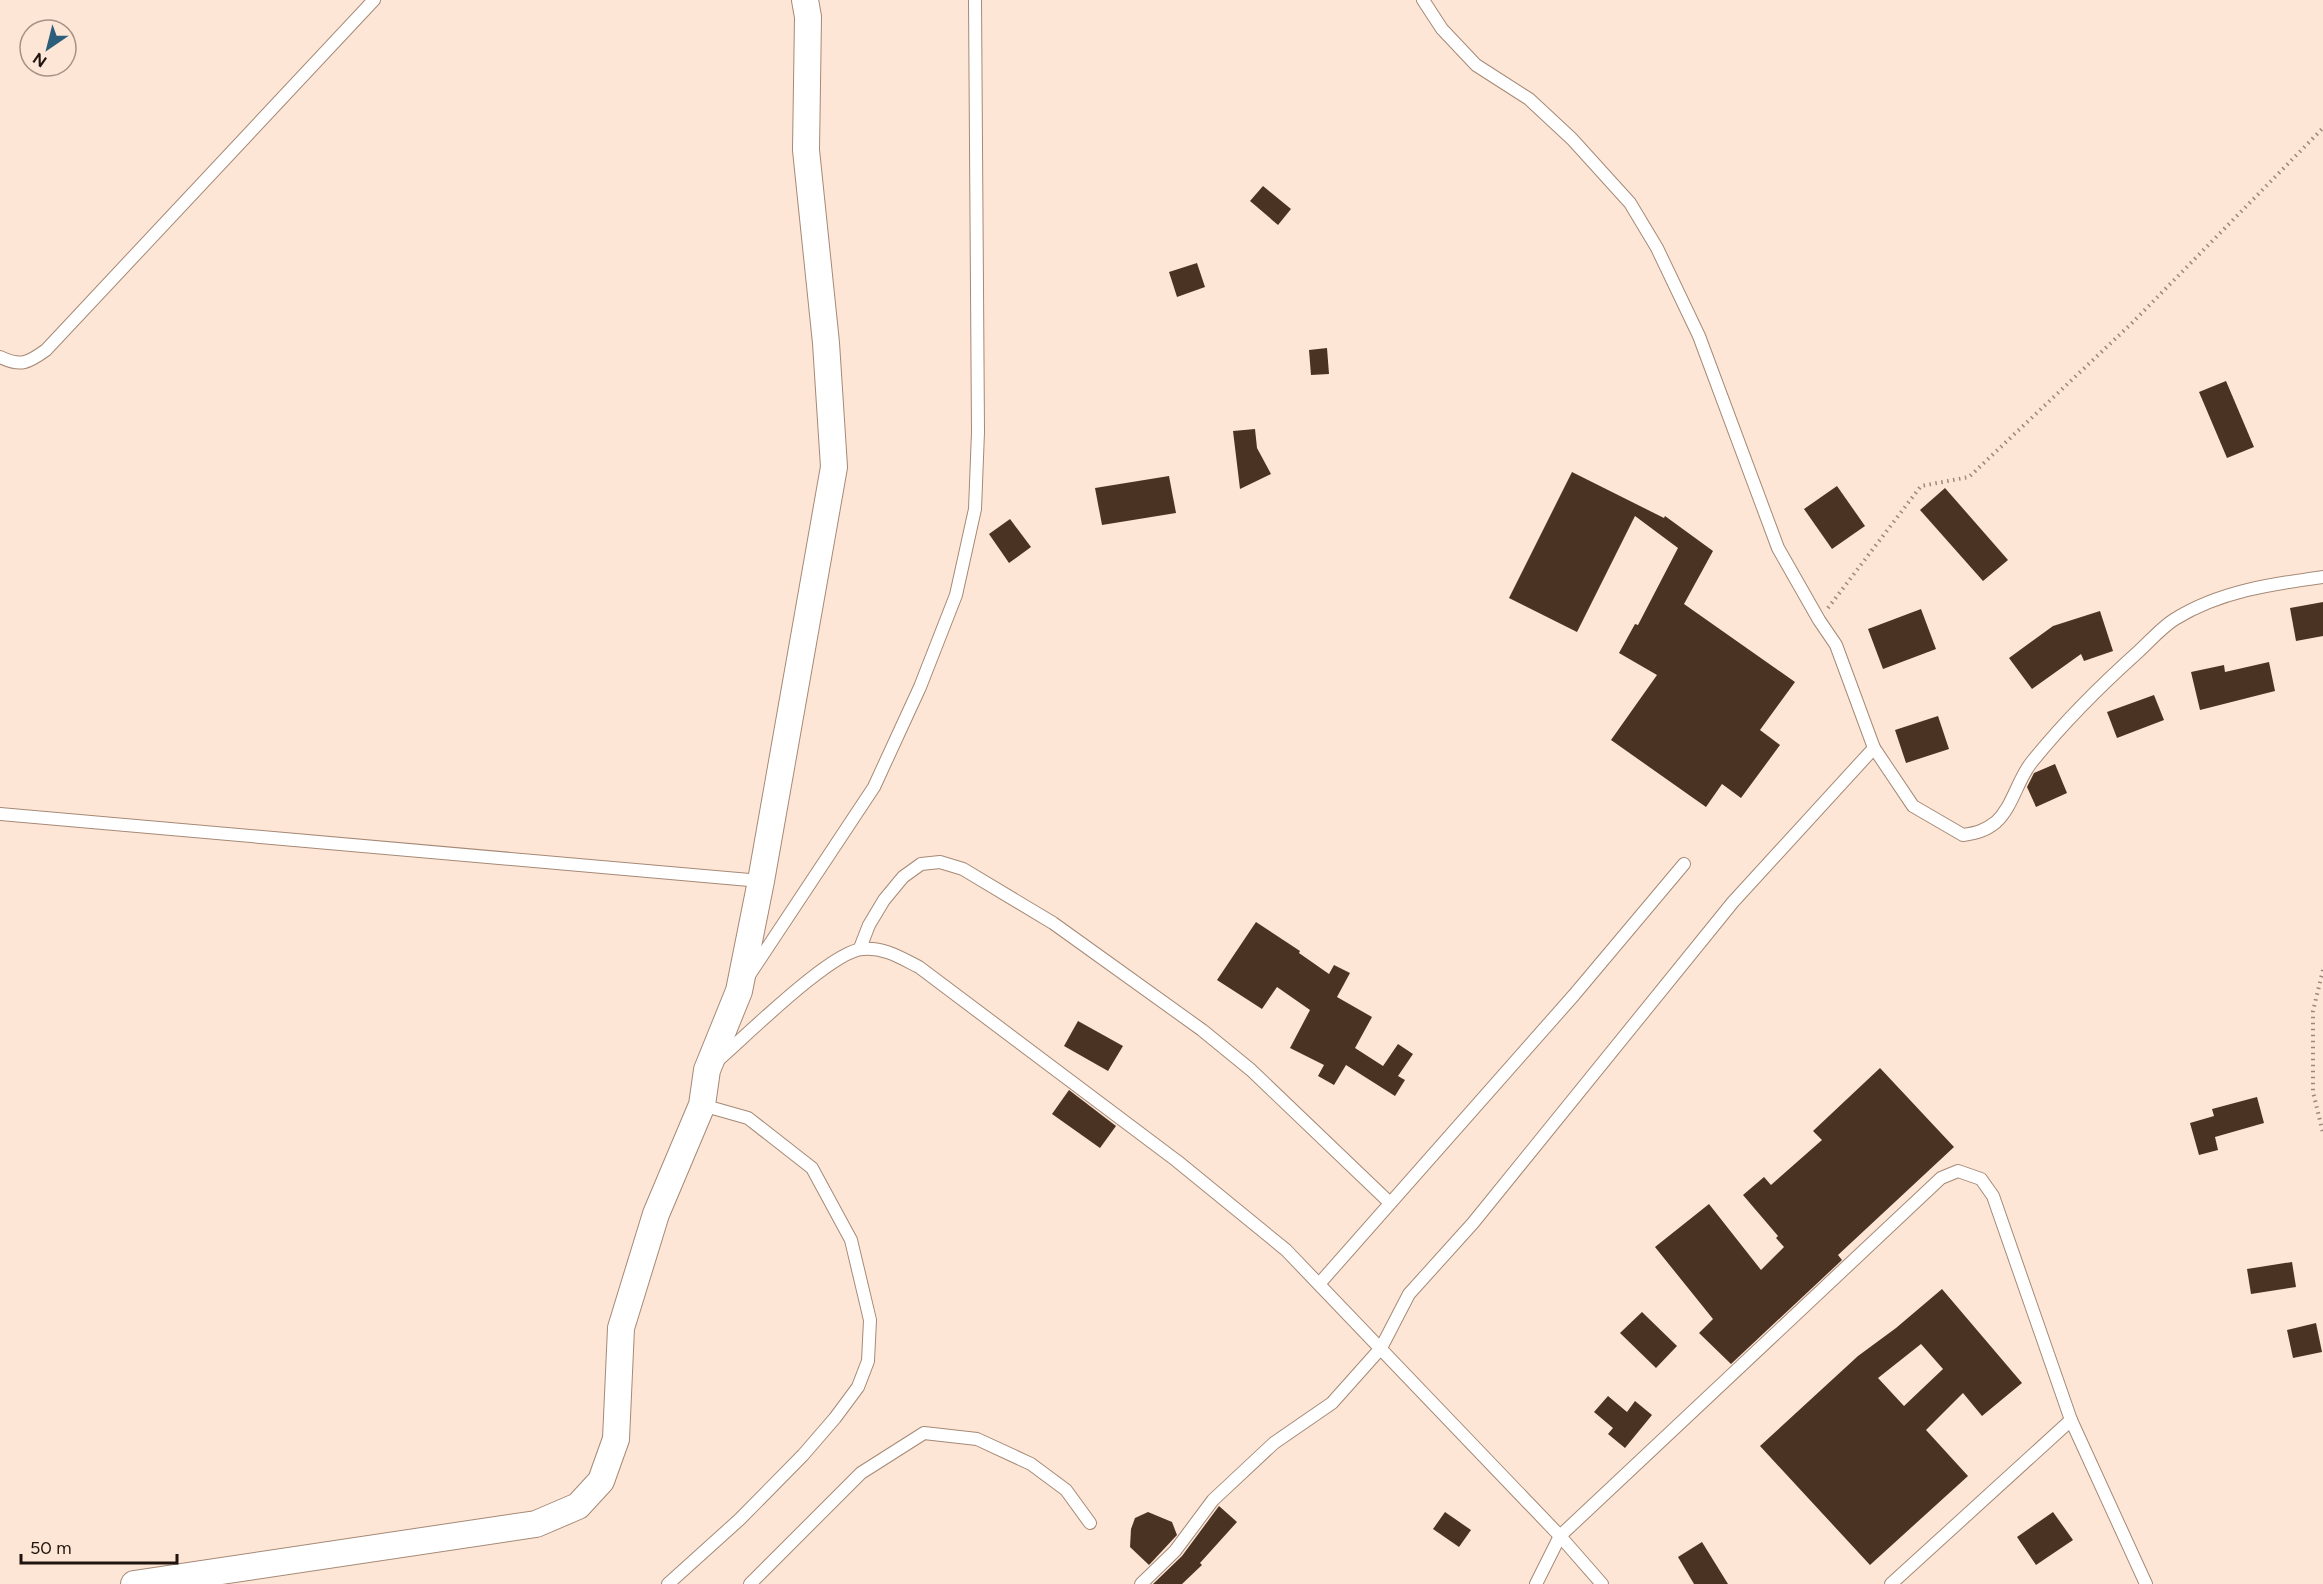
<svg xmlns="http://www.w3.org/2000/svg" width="2323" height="1584" font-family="Figtree,sans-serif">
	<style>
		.building { fill: #4b3323; fill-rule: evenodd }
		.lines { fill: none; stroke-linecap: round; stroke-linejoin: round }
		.service-casing { stroke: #a58976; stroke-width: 14 }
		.minor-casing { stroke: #a58976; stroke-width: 28 }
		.path { stroke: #9c897d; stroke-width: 4; stroke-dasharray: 1.5 4.5; stroke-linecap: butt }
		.service { stroke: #fff; stroke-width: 12 }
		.minor { stroke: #fff; stroke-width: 26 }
	</style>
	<rect width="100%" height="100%" fill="#fee6d6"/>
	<g class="building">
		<path d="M1263,186L1291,209L1278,225L1250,201Z"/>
		<path d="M1197,263L1205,287L1177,297L1169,272Z"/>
		<path d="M1327,348L1329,374L1311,375L1309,350Z"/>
		<path d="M2226,381L2254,447L2227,458L2199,392Z"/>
		<path d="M1255,429L1257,448L1271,474L1240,489L1233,431Z"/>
		<path d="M1572,472L1664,518L1665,516L1713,551L1684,604L1795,682L1760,730L1780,745L1741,798L1722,784L1706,807L1611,740L1657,675L1619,653L1635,624L1638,625L1678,548L1635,516L1577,632L1509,598Z"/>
		<path d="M1169,476L1176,513L1102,525L1095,488Z"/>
		<path d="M1837,486L1865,526L1832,549L1804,509Z"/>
		<path d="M1945,488L2008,560L1983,581L1920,510Z"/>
		<path d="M1010,519L1031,547L1009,563L989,534Z"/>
		<path d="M2323,602V636L2296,641L2290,608Z"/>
		<path d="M1921,609L1936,649L1883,669L1868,629Z"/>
		<path d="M2100,611L2113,651L2084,661L2081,654L2032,689L2009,658L2053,626Z"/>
		<path d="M2269,662L2275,691L2200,710L2191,672L2224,665L2225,672Z"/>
		<path d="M2154,695L2164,720L2117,738L2107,712Z"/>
		<path d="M1938,716L1949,749L1906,763L1895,730Z"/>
		<path d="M2055,764L2067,793L2036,807L2027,787L2034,773Z"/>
		<path d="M1256,922L1300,951L1299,953L1329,974L1334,965L1350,973L1337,997L1372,1017L1355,1048L1383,1066L1398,1044L1413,1054L1398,1076L1405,1080L1395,1096L1346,1065L1334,1085L1318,1076L1324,1065L1290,1048L1310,1010L1277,987L1262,1009L1217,980Z"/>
		<path d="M1078,1021L1123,1046L1108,1071L1064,1046Z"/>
		<path d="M1880,1068L1954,1147L1838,1255L1842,1260L1731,1364L1699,1333L1713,1319L1655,1247L1709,1204L1761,1270L1784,1247L1776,1238L1778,1236L1743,1195L1764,1177L1771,1185L1822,1140L1813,1131Z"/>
		<path d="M1069,1090L1116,1126L1100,1148L1052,1114Z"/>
		<path d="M2257,1097L2264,1123L2215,1137L2218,1150L2199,1155L2190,1123L2214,1116L2212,1109Z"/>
		<path d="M2292,1262L2296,1287L2251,1294L2247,1269Z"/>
		<path d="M1942,1289L2022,1383L1982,1416L1963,1393L1926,1430L1968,1476L1870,1565L1760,1446L1858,1356L1896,1328ZM1921,1344L1943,1369L1904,1406L1878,1378Z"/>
		<path d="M1642,1312L1677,1346L1656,1368L1620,1333Z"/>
		<path d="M2316,1323L2322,1352L2293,1358L2287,1330Z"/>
		<path d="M1608,1396L1627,1412L1635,1401L1652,1415L1625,1448L1608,1434L1613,1428L1594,1412Z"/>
		<path d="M1219,1506L1237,1522L1200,1563L1202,1565L1182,1584H1153L1182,1556Z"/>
		<path d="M1148,1512L1172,1522L1177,1535L1149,1565L1130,1547L1131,1529L1135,1518Z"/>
		<path d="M1445,1512L1471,1530L1459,1547L1433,1529Z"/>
		<path d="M2053,1512L2073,1540L2036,1565L2017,1537Z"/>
		<path d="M1702,1542L1728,1584H1694L1678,1557Z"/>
	</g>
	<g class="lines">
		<g class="service-casing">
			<g id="service">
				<path d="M0,357C21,367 28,363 46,350L374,0"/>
				<path d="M1874,748L1913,806L1963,835C1976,833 1985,831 1996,822C2013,806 2017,781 2031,763C2063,723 2099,687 2138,652C2150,641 2162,627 2175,619C2220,591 2272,584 2323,577"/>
				<path d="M0,814L761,881"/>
				<path d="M860,948L869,925L884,900L903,877L921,864L940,862L963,869L1053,923L1202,1030L1251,1070L1390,1203"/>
				<path d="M748,977L874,787L920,687L956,595L975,509L978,432L975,0"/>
				<path d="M717,1061C744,1038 832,950 863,949C884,947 901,958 919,967L1177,1161L1286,1250L1560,1536L1602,1584"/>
				<path d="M1319,1284L1574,995L1684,864"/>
				<path d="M668,1584L740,1519L803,1455L835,1418L858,1387L868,1361L870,1320L851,1240L812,1168L748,1118L702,1105"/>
				<path d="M750,1584L861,1473L924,1433L977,1439L1031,1464L1066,1490L1090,1523"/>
				<path d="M1141,1584L1175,1551L1213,1500L1274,1443L1332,1403L1381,1348L1409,1294L1473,1223L1733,902L1874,748L1836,645L1819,620L1778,548L1699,336L1657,248L1630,203L1572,139L1529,99L1476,65L1442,29L1423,0"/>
				<path d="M1536,1584L1560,1536L1941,1178L1958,1171L1981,1179L1993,1196L2071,1420L2146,1584"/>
				<path d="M1891,1584L2071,1420"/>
			</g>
		</g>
		<g class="minor-casing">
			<path id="minor" d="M134,1584L536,1524L578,1506L601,1481L616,1439L621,1328L656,1214L702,1105L707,1070L739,991L761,881L834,467L826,343L806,150L808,17L805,0"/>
		</g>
		<g class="path">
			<path d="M1828,608L1921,486L1969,477L2131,324L2323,128"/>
			<path d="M2323,970L2313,1011V1092L2323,1133"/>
		</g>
		<use href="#service" class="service"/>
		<use href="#minor" class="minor"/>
	</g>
	<g transform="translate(48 48) rotate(215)"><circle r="28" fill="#fee6d6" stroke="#a59286" stroke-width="1.5"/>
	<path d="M0-4.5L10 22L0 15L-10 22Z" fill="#2a5e7a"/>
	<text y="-9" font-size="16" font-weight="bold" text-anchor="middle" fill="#20150e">N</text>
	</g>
	<path d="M21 1554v9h156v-9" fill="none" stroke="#20150e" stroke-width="3"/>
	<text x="30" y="1554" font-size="18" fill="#20150e" stroke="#fee6d6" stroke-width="4.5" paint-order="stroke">50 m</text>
</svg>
